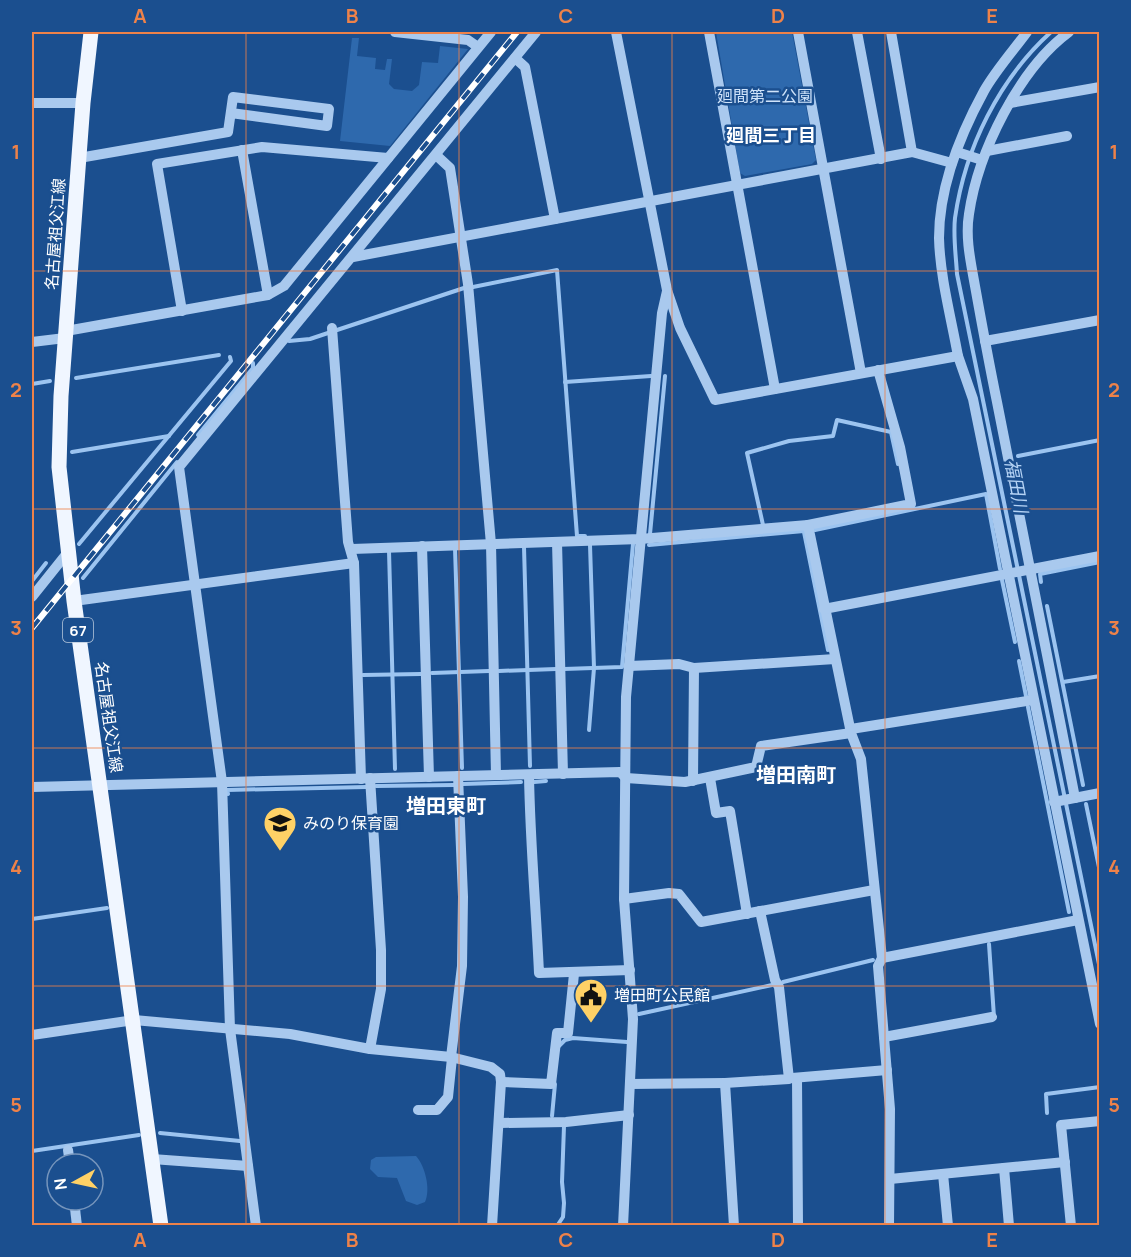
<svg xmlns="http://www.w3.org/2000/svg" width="1131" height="1257" font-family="Manrope,'Noto Sans JP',sans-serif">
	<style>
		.green { fill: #2e69ad }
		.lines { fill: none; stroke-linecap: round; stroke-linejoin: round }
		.stream { stroke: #9cc4f0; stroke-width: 4 }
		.minor { stroke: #a9c9ee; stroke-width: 10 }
		.major { stroke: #f0f6ff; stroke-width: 15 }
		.rail-casing { stroke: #fff; stroke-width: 6 }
		.rail { stroke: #1b4f8f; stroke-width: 4; stroke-dasharray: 11; stroke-linecap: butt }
		.grid { fill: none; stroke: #ee8249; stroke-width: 1.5; stroke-opacity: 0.55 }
		.labels { text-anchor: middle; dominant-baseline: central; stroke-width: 5; stroke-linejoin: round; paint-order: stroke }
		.shield { fill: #1b4f8f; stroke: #bbcadd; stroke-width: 1.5 }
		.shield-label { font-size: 15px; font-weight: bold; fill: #fff }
		.park-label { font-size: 16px; fill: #cfe3fa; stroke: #1b4f8f }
		.street-label { font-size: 16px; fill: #fff; stroke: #1b4f8f }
		.poi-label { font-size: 16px; fill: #fff; stroke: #1b4f8f; text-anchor: start }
		.neighbourhood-label { font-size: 18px; font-weight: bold; fill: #fff; stroke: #1b4f8f }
		.water-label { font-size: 18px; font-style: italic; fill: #b5d3f5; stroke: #1b4f8f }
		.quarter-label { font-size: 20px; font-weight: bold; fill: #fff; stroke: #1b4f8f }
		.neatline { fill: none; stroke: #ee8249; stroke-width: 2 }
		.grid-label { font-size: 20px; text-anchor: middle; font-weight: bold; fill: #ee8249 }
	</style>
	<rect width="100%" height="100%" fill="#1b4f8f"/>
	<g class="green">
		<path d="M716,32H792L816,160L812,164L745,176L740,173Z"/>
		<path d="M352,38H359L357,56L376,58L375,69L385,70L387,59H392L389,84L394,89L412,91L419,85L422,62L438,63L440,46L468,49L390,146L340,141Z"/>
		<path d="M416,1156C425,1166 431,1189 425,1202L417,1205L406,1201L397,1178L378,1177L370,1169L371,1160L376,1157Z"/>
	</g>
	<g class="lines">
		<g class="stream">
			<path d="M1051,32C999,79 965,148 955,218C953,236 956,256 957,274L1100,969"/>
			<path d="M473,287L557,270L577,536H585"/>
			<path d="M337,330L464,288"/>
			<path d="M289,341L310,339L328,333"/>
			<path d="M76,378L219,355"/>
			<path d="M565,382L651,376"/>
			<path d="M32,384L50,381"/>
			<path d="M198,435L253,368V363"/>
			<path d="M72,452L169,436"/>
			<path d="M1018,456L1100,440"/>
			<path d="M763,525L747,453L789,441L833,436L837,420L891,432L898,464"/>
			<path d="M815,530L986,494L1000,569"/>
			<path d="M804,532L828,650"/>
			<path d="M650,534L665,376"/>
			<path d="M79,544L231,361L230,357"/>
			<path d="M649,545L804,531"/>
			<path d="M524,547L530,766"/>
			<path d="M455,548L462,768"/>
			<path d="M389,551L395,769"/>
			<path d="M83,578L177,462"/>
			<path d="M1002,580L1015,642"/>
			<path d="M32,581L46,563"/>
			<path d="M1041,582L1040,574L1100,562"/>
			<path d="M1047,606L1083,785"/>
			<path d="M1019,661L1026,696"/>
			<path d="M564,669L622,667L633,544"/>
			<path d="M499,671L556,669"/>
			<path d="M432,673L489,671"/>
			<path d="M363,675L421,674"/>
			<path d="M1063,682L1100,676"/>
			<path d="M1028,707L1069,912"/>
			<path d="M589,730L594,668L590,545"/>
			<path d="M534,782L546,781"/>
			<path d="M463,784L521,782"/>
			<path d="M376,786L454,785"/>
			<path d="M228,794L227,790L366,787"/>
			<path d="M1086,804L1100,872"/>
			<path d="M32,919L107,908"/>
			<path d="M989,944L994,1017"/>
			<path d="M783,982L873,960"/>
			<path d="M639,1014L772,985"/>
			<path d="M559,1046L565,1040L573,1038L627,1042"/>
			<path d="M1047,1113L1046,1094L1100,1087"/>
			<path d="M552,1116L555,1084"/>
			<path d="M160,1133L240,1141"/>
			<path d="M32,1151L139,1135"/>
			<path d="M557,1226L563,1217L564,1203L562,1182L564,1126"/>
		</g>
		<g class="minor">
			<path d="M395,32L468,40L478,47"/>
			<path d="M616,32L667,290L680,328L715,400L958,356C951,317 940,277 939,238C939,188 960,135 984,91C996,70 1013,51 1027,32"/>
			<path d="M709,32L775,389"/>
			<path d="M798,32L861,373"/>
			<path d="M857,32L881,159"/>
			<path d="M891,32L912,152"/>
			<path d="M1069,32C1019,69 978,152 969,214C965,238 971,263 975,286C982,325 989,363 997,402C1024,534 1049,666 1075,798"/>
			<path d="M515,58L525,67L555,219"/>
			<path d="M32,103H83"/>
			<path d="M1010,103L1100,87"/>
			<path d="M242,150L268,295"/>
			<path d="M987,151L1067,136"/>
			<path d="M957,152L982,160"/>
			<path d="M436,155L450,168L468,284L491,544L496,775"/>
			<path d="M79,158L228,132L233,97L329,109L327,126L231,113"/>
			<path d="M353,257L912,152L952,163"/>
			<path d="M182,311L157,164L262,147L388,158"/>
			<path d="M332,328L348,542L354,563L361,779"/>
			<path d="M66,331L268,295L284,286L491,32"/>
			<path d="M985,341L1100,320"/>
			<path d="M32,342L65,338"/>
			<path d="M958,356L973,399L1100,1024"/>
			<path d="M808,525L911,504L900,447L878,370"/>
			<path d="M557,542L563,774"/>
			<path d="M422,546L429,777"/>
			<path d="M352,549L640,539L808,525L851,733L861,759L882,958L878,966L890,1109L889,1226"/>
			<path d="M32,597L68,552"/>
			<path d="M74,601L354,563"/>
			<path d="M824,609L1100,556"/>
			<path d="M629,666L679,664L694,668L835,659"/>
			<path d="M851,729L1033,700"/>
			<path d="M529,775C530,841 536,907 539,973L630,970"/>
			<path d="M370,778L381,950V989L370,1049"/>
			<path d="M710,778L716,813L730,811L747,914"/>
			<path d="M693,781L694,668"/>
			<path d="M32,787L620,772L626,778L685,782L756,767L761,746L851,733"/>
			<path d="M1054,802L1100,793"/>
			<path d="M624,899L669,893L679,894L701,922L874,890"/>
			<path d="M882,958L1078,920"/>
			<path d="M32,1035L134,1020L290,1034L370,1049L451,1057L491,1067L500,1074L501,1082L492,1226"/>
			<path d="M884,1037L992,1017"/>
			<path d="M451,1057L462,966L463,897L458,776"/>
			<path d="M792,1078L887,1070"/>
			<path d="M797,1078L798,1226"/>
			<path d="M501,1082L551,1084L557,1033H568L574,974"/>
			<path d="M630,1084L725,1083"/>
			<path d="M418,1110H437L448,1097L452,1058"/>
			<path d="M500,1123L566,1122L629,1115"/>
			<path d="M68,1150L70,1164"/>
			<path d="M152,1159L248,1166"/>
			<path d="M1004,1168L1009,1226"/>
			<path d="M943,1174L948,1226"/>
			<path d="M890,1179L1065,1162"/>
			<path d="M74,1200L77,1226"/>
			<path d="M256,1226L230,1029L222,782L179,467L536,32"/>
			<path d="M623,1226L633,1019L624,899L626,697L662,313L667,291"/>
			<path d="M734,1226L725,1083L789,1079L779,987L775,980L760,911"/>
			<path d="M1071,1226L1061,1125L1100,1121"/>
		</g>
		<path class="major" d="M91,32L83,103L61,396L59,467L74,601L161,1226"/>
		<g class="rail-casing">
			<path id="rail" d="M32,628L517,32"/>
		</g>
		<use href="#rail" class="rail"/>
	</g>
	<path class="grid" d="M246,32V1226M459,32V1226M672,32V1226M885,32V1226M32,271H1100M32,509H1100M32,748H1100M32,986H1100"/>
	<defs>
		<g id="school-pin" transform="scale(1.725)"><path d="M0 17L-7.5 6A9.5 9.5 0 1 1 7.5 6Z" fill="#ffd166" stroke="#1b4f8f"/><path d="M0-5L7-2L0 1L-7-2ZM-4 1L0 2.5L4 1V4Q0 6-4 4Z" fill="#111"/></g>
		<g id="civic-pin" transform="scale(1.725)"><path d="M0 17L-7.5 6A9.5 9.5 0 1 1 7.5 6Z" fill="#ffd166" stroke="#1b4f8f"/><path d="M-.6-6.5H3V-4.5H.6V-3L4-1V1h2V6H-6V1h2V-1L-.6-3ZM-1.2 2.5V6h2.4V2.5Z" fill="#111"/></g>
	</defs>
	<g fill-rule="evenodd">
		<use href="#school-pin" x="280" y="823"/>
		<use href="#civic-pin" x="591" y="995"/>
	</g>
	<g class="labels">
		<rect class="shield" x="63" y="618" width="30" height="24" rx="4.5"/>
		<g class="shield-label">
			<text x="78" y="630">67</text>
		</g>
		<g class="park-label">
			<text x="765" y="96">廻間第二公園</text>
		</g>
		<g class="street-label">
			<text transform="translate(55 234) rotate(-86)">名古屋祖父江線</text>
			<text transform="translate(109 717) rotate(82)">名古屋祖父江線</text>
		</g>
		<g class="poi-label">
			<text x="303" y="823">みのり保育園</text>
			<text x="614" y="995">増田町公民館</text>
		</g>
		<g class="neighbourhood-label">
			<text x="771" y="135">廻間三丁目</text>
		</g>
		<g class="water-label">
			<text transform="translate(1017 486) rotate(79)">福田川</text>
		</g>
		<g class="quarter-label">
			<text x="796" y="774">増田南町</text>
			<text x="446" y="805">増田東町</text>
		</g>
	</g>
	<rect width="1131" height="1257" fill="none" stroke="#1b4f8f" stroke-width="66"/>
	<g transform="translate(75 1182) rotate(262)"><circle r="28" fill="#1b4f8f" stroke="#7695bc" stroke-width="1.5"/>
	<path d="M0-4.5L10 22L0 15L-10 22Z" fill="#ffd166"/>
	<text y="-9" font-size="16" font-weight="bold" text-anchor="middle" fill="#ffffff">N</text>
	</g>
	<rect x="33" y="33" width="1065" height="1191" class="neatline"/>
	<g class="grid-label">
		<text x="140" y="23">A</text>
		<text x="352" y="23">B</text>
		<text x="566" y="23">C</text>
		<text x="778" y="23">D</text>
		<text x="992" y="23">E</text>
		<text x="16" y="159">1</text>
		<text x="1114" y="159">1</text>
		<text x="16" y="397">2</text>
		<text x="1114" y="397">2</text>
		<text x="16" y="635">3</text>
		<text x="1114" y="635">3</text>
		<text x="16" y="874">4</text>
		<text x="1114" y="874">4</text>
		<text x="16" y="1112">5</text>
		<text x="1114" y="1112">5</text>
		<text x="140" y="1247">A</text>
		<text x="352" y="1247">B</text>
		<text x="566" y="1247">C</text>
		<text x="778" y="1247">D</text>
		<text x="992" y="1247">E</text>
	</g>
</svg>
